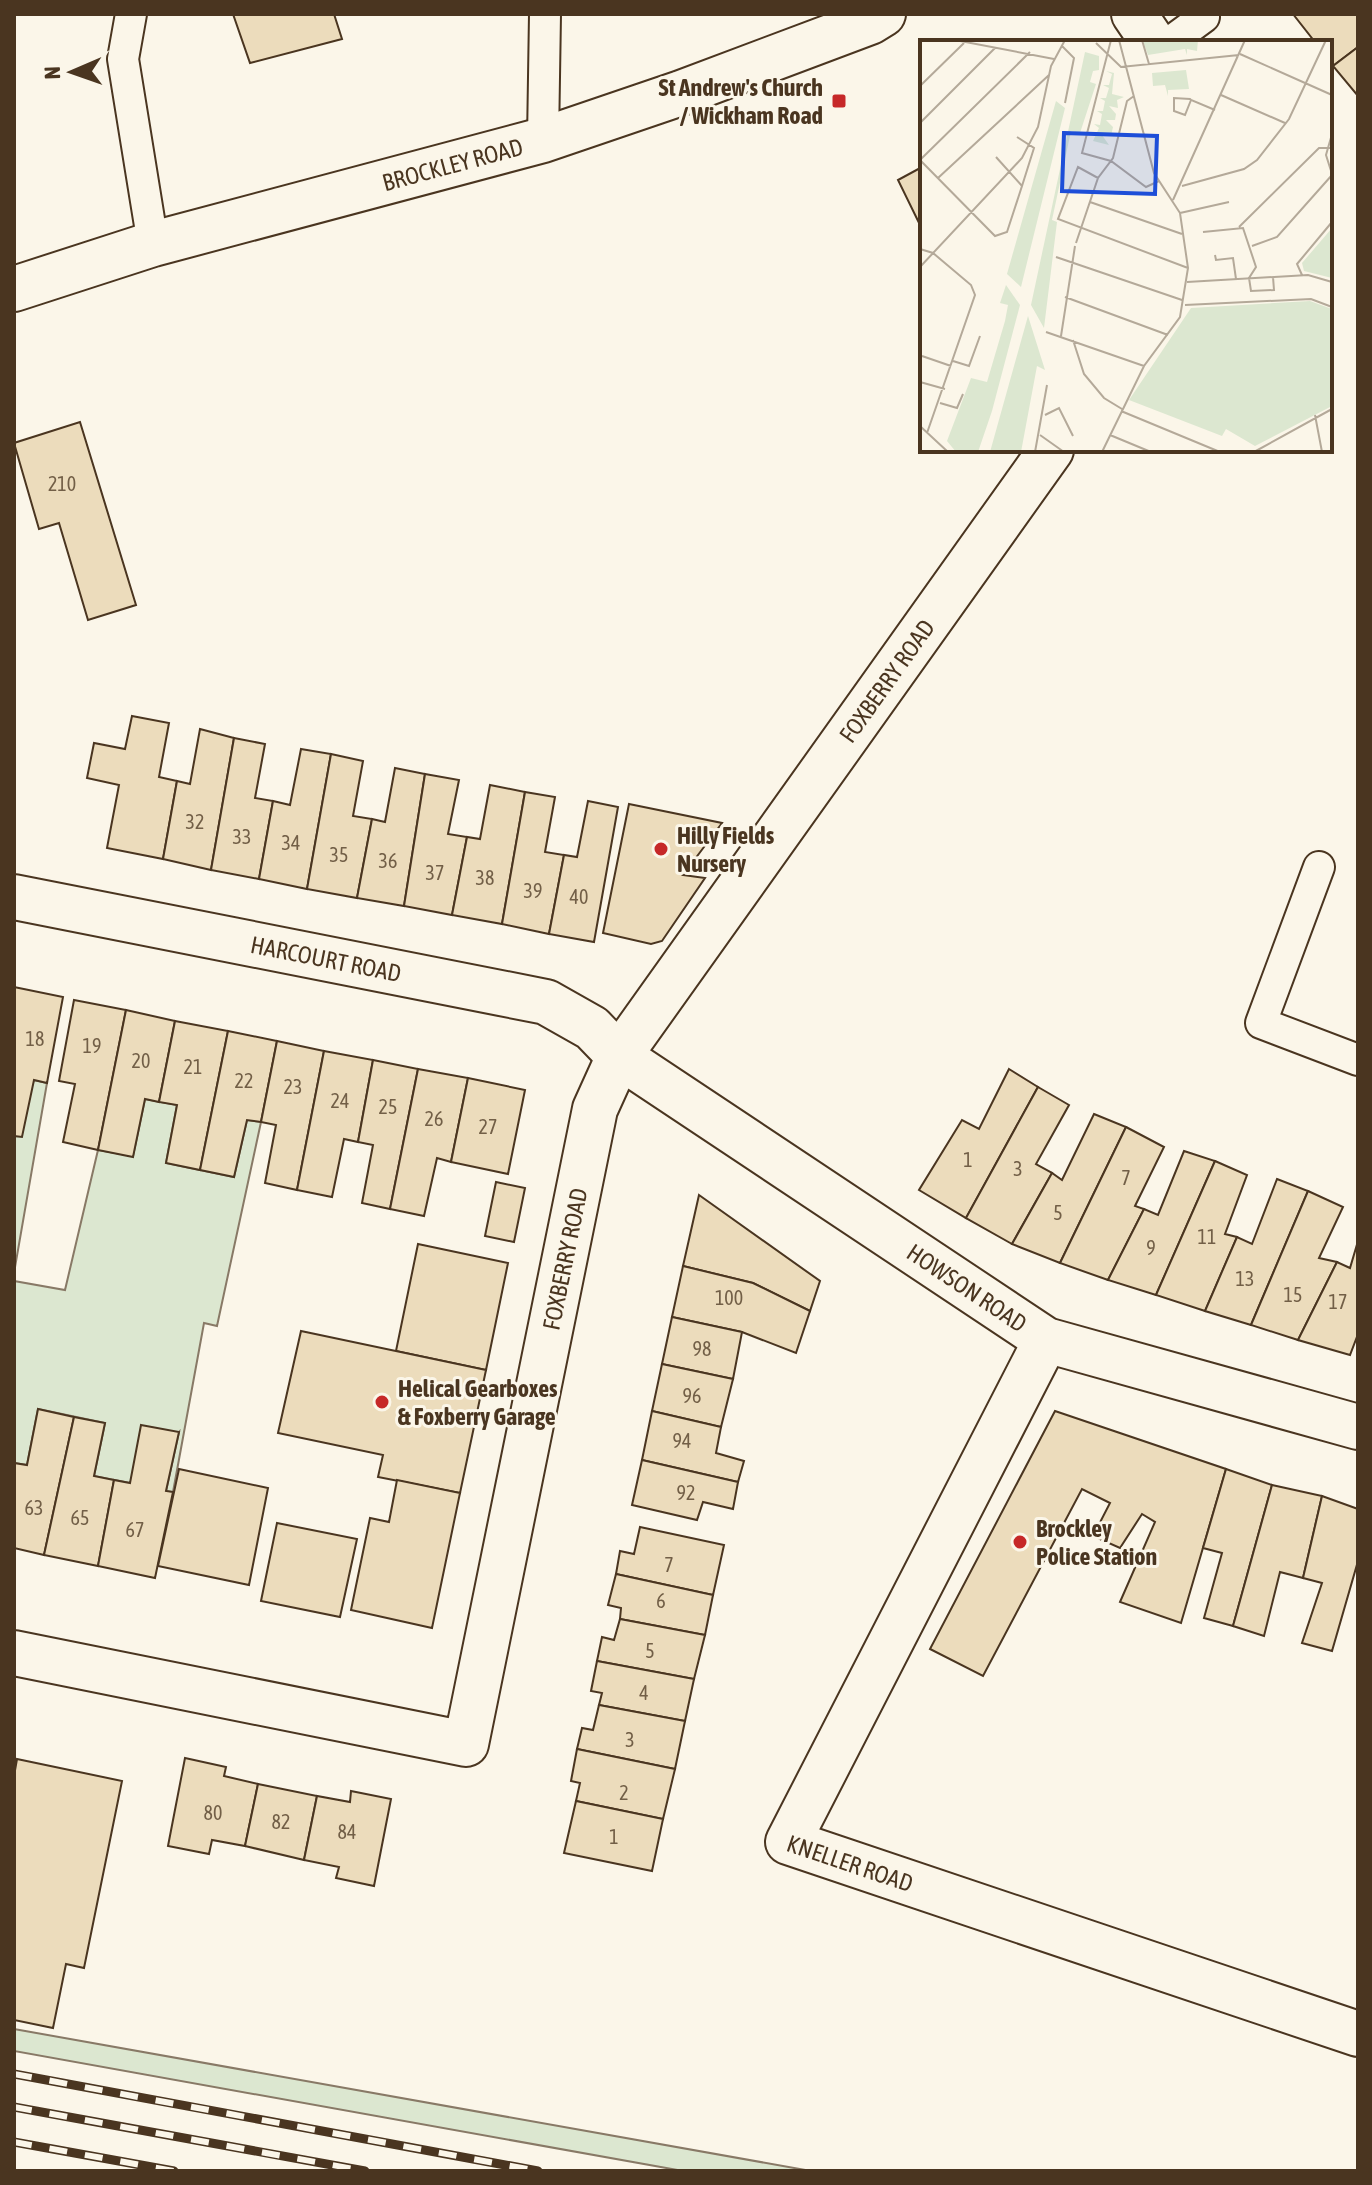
<svg xmlns="http://www.w3.org/2000/svg" width="1372" height="2185" font-family="'Asap Condensed',sans-serif">
	<style>
		.green { fill: #dce7d0; stroke: #887966; stroke-width: 2 }
		.building { fill: #ecdcbc; stroke: #4a3520; stroke-width: 2 }
		.lines { fill: none; stroke-linecap: round; stroke-linejoin: round }
		.service-casing { stroke: #4a3520; stroke-width: 34 }
		.minor-casing { stroke: #4a3520; stroke-width: 48 }
		.secondary-casing { stroke: #4a3520; stroke-width: 48 }
		.service { stroke: #fbf6e9; stroke-width: 30 }
		.minor { stroke: #fbf6e9; stroke-width: 44 }
		.secondary { stroke: #fbf6e9; stroke-width: 44 }
		.rail-casing { stroke: #4a3520; stroke-width: 9 }
		.rail { stroke: #fbf6e9; stroke-width: 6; stroke-dasharray: 18; stroke-linecap: butt }
		.poi-dot { fill: #c62828; stroke: #fbf6e9; stroke-width: 3 }
		.labels { text-anchor: middle; dominant-baseline: central; stroke-width: 6; stroke-linejoin: round; paint-order: stroke }
		.number-label { font-size: 20px; fill: #725f47 }
		.poi-label { font-size: 24px; font-weight: bold; fill: #4a3520; stroke: #fbf6e9; text-anchor: start }
		.street-label { font-size: 24px; fill: #4a3520; stroke: #fbf6e9 }
		.inset-road { fill: none; stroke: #b4a999; stroke-width: 2 }
		.view { fill: #1d4ed8; fill-opacity: 0.15; stroke: #1d4ed8; stroke-width: 4 }
		.inset-edge { fill: none; stroke: #4a3520; stroke-width: 4 }
	</style>
	<rect width="100%" height="100%" fill="#fbf6e9"/>
	<g class="green">
		<path d="M34,1080L47,1083L14,1273V1136Z"/>
		<path d="M145,1099L177,1105L166,1163L234,1177L247,1120L261,1122L217,1326L204,1323L173,1492L166,1491L179,1432L130,1483L94,1476L105,1423L38,1409L27,1465L14,1463V1281L65,1290L98,1150L133,1156Z"/>
		<path d="M14,2029L811,2171H683L14,2051Z"/>
	</g>
	<g class="building">
		<path d="M233,14H334L342,39L250,63Z"/>
		<path d="M1293,14H1358V47L1333,66L1330,62V42H1315Z"/>
		<path d="M1358,47V96L1333,66Z"/>
		<path d="M922,167V229L898,180Z"/>
		<path d="M80,422L136,605L88,620L59,523L39,529L14,443Z"/>
		<path d="M132,716L169,723L159,777L177,781L163,859L107,848L119,785L87,778L94,743L125,749Z"/>
		<path d="M200,729L234,738L211,870L163,859L177,781L190,784Z"/>
		<path d="M234,738L265,744L255,798L273,801L259,879L211,870Z"/>
		<path d="M301,749L331,754L307,889L259,879L273,801L290,805Z"/>
		<path d="M331,754L363,761L353,816L372,819L357,898L307,889Z"/>
		<path d="M395,768L425,774L404,906L357,898L372,819L385,822Z"/>
		<path d="M425,774L459,780L448,834L467,837L452,915L404,906Z"/>
		<path d="M490,785L525,792L502,924L452,915L467,837L480,839Z"/>
		<path d="M525,792L555,797L545,852L564,855L549,934L502,924Z"/>
		<path d="M588,801L618,807L594,942L549,934L564,855L577,857Z"/>
		<path d="M629,804L722,823L683,875L705,878L662,941L651,944L603,933Z"/>
		<path d="M14,987L63,997L47,1083L34,1080L22,1137L14,1136Z"/>
		<path d="M74,1000L126,1010L98,1150L63,1142L75,1084L59,1081Z"/>
		<path d="M126,1010L175,1021L159,1102L145,1099L133,1157L98,1150Z"/>
		<path d="M175,1021L228,1031L200,1170L166,1163L177,1105L159,1102Z"/>
		<path d="M228,1031L277,1041L261,1122L247,1120L234,1177L200,1170Z"/>
		<path d="M277,1041L324,1051L297,1190L265,1183L276,1125L261,1122Z"/>
		<path d="M324,1051L373,1060L358,1142L344,1139L332,1197L297,1190Z"/>
		<path d="M373,1060L418,1069L390,1209L362,1203L373,1145L358,1142Z"/>
		<path d="M418,1069L468,1078L451,1162L437,1158L424,1216L390,1209Z"/>
		<path d="M1009,1069L1038,1087L966,1218L919,1190L962,1120L979,1129Z"/>
		<path d="M468,1078L525,1090L508,1174L451,1162Z"/>
		<path d="M1038,1087L1069,1105L1036,1164L1052,1173L1012,1244L966,1218Z"/>
		<path d="M1094,1114L1126,1127L1060,1263L1012,1244L1052,1173L1062,1180Z"/>
		<path d="M1126,1127L1164,1147L1135,1206L1144,1209L1108,1280L1060,1263Z"/>
		<path d="M1184,1151L1215,1161L1156,1295L1108,1280L1144,1209L1158,1215Z"/>
		<path d="M1215,1161L1247,1175L1225,1234L1237,1237L1205,1311L1156,1295Z"/>
		<path d="M1277,1179L1308,1191L1251,1325L1205,1311L1237,1237L1252,1244Z"/>
		<path d="M496,1182L525,1188L514,1242L485,1236Z"/>
		<path d="M1308,1191L1343,1207L1319,1258L1337,1262L1298,1340L1251,1325Z"/>
		<path d="M699,1195L820,1281L810,1311L753,1283L683,1266Z"/>
		<path d="M1358,1241V1334L1350,1355L1298,1340L1337,1262L1350,1268Z"/>
		<path d="M418,1244L508,1263L486,1370L396,1351Z"/>
		<path d="M683,1266L753,1283L810,1311L796,1353L742,1332L672,1317Z"/>
		<path d="M672,1317L742,1332L733,1379L662,1364Z"/>
		<path d="M301,1331L486,1370L460,1493L378,1477L383,1455L278,1433Z"/>
		<path d="M662,1364L733,1379L721,1427L652,1411Z"/>
		<path d="M38,1409L74,1417L44,1555L14,1548V1463L27,1465Z"/>
		<path d="M652,1411L721,1427L716,1453L744,1461L738,1482L642,1460Z"/>
		<path d="M1055,1411L1226,1469L1181,1623L1120,1602L1155,1522L1142,1514L1120,1548L1093,1536L1110,1503L1082,1489L983,1676L930,1649Z"/>
		<path d="M74,1417L105,1423L94,1476L114,1480L98,1566L44,1555Z"/>
		<path d="M141,1425L179,1432L166,1491L173,1492L155,1578L98,1566L114,1480L130,1483Z"/>
		<path d="M642,1460L738,1482L733,1509L703,1502L697,1520L632,1505Z"/>
		<path d="M179,1469L268,1488L249,1585L158,1566Z"/>
		<path d="M1226,1469L1272,1485L1233,1626L1204,1618L1222,1553L1203,1548Z"/>
		<path d="M397,1480L460,1493L432,1628L351,1610L370,1518L389,1522Z"/>
		<path d="M1272,1485L1322,1496L1303,1578L1280,1572L1264,1636L1233,1626Z"/>
		<path d="M1322,1496L1358,1509V1561L1332,1651L1302,1643L1322,1583L1303,1578Z"/>
		<path d="M277,1523L357,1539L340,1617L261,1601Z"/>
		<path d="M640,1527L724,1545L713,1595L616,1574L620,1551L634,1554Z"/>
		<path d="M616,1574L713,1595L705,1635L620,1619L621,1608L608,1605Z"/>
		<path d="M620,1619L705,1635L694,1679L597,1661L602,1637L614,1640Z"/>
		<path d="M597,1661L694,1679L685,1721L599,1705L602,1693L591,1691Z"/>
		<path d="M599,1705L685,1721L675,1769L577,1749L582,1728L593,1730Z"/>
		<path d="M577,1749L675,1769L663,1819L576,1801L580,1783L571,1781Z"/>
		<path d="M185,1758L226,1767L224,1776L258,1784L245,1846L212,1840L209,1854L168,1846Z"/>
		<path d="M17,1759L122,1781L84,1968L66,1964L53,2028L14,2020V1776Z"/>
		<path d="M258,1784L317,1796L304,1860L245,1846Z"/>
		<path d="M351,1791L391,1799L374,1886L336,1878L339,1867L304,1860L317,1796L350,1802Z"/>
		<path d="M576,1801L663,1819L652,1871L564,1853Z"/>
	</g>
	<g class="lines">
		<g class="service-casing">
			<g id="service">
				<path d="M131,14L123,59L153,244"/>
				<path d="M1170,42L1204,17"/>
				<path d="M543,140L545,14"/>
				<path d="M1319,867L1261,1023L1358,1060"/>
			</g>
		</g>
		<g class="minor-casing">
			<g id="minor">
				<path d="M1134,14L1153,42"/>
				<path id="s1" d="M14,897L546,1002L592,1028L619,1056L1046,1340L1358,1427"/>
				<path id="s2" d="M1046,1340L788,1842L1358,2034"/>
				<path id="s3" d="M14,1653L466,1744L595,1109L619,1056L1051,450"/>
			</g>
		</g>
		<g class="secondary-casing">
			<g id="secondary">
				<path id="s4" d="M14,289L153,244L543,140L681,93L870,22L883,14"/>
			</g>
		</g>
		<use href="#service" class="service"/>
		<use href="#minor" class="minor"/>
		<use href="#secondary" class="secondary"/>
		<g class="rail-casing">
			<g id="rail">
				<path d="M14,2074L538,2171"/>
				<path d="M14,2107L365,2171"/>
				<path d="M14,2142L174,2171"/>
			</g>
		</g>
		<use href="#rail" class="rail"/>
	</g>
	<g class="poi-dot">
		<rect x="831" y="93" width="16" height="16" rx="4"/>
		<circle cx="661" cy="849" r="8"/>
		<circle cx="382" cy="1402" r="8"/>
		<circle cx="1020" cy="1542" r="8"/>
	</g>
	<g class="labels">
		<g class="number-label">
			<text x="62" y="483">210</text>
			<text x="195" y="821">32</text>
			<text x="242" y="836">33</text>
			<text x="291" y="842">34</text>
			<text x="339" y="854">35</text>
			<text x="388" y="860">36</text>
			<text x="435" y="872">37</text>
			<text x="485" y="877">38</text>
			<text x="533" y="890">39</text>
			<text x="579" y="896">40</text>
			<text x="35" y="1038">18</text>
			<text x="92" y="1045">19</text>
			<text x="141" y="1060">20</text>
			<text x="193" y="1066">21</text>
			<text x="244" y="1080">22</text>
			<text x="293" y="1086">23</text>
			<text x="340" y="1100">24</text>
			<text x="388" y="1106">25</text>
			<text x="434" y="1118">26</text>
			<text x="488" y="1126">27</text>
			<text x="968" y="1159">1</text>
			<text x="1018" y="1168">3</text>
			<text x="1126" y="1177">7</text>
			<text x="1058" y="1212">5</text>
			<text x="1207" y="1236">11</text>
			<text x="1151" y="1247">9</text>
			<text x="1245" y="1278">13</text>
			<text x="1293" y="1294">15</text>
			<text x="729" y="1297">100</text>
			<text x="1338" y="1301">17</text>
			<text x="702" y="1348">98</text>
			<text x="692" y="1395">96</text>
			<text x="682" y="1440">94</text>
			<text x="686" y="1492">92</text>
			<text x="34" y="1507">63</text>
			<text x="80" y="1517">65</text>
			<text x="135" y="1529">67</text>
			<text x="669" y="1564">7</text>
			<text x="661" y="1600">6</text>
			<text x="650" y="1650">5</text>
			<text x="644" y="1692">4</text>
			<text x="630" y="1739">3</text>
			<text x="624" y="1792">2</text>
			<text x="213" y="1812">80</text>
			<text x="281" y="1821">82</text>
			<text x="347" y="1831">84</text>
			<text x="614" y="1836">1</text>
		</g>
		<g class="poi-label">
			<text x="823" y="87" text-anchor="end">St Andrew's Church<tspan x="823" dy="28">/ Wickham Road</tspan></text>
			<text x="677" y="835">Hilly Fields<tspan x="677" dy="28">Nursery</tspan></text>
			<text x="398" y="1388">Helical Gearboxes<tspan x="398" dy="28">&amp; Foxberry Garage</tspan></text>
			<text x="1036" y="1528">Brockley<tspan x="1036" dy="28">Police Station</tspan></text>
		</g>
		<g class="street-label">
			<text stroke="none"><textPath href="#s4" startOffset="456">BROCKLEY ROAD</textPath></text>
			<text stroke="none"><textPath href="#s3" startOffset="1628">FOXBERRY ROAD</textPath></text>
			<text stroke="none"><textPath href="#s1" startOffset="318">HARCOURT ROAD</textPath></text>
			<text stroke="none"><textPath href="#s3" startOffset="956">FOXBERRY ROAD</textPath></text>
			<text stroke="none"><textPath href="#s1" startOffset="1052">HOWSON ROAD</textPath></text>
			<text stroke="none"><textPath href="#s2" startOffset="630">KNELLER ROAD</textPath></text>
		</g>
	</g>
	<g transform="translate(920 40)">
		<rect width="412" height="412" fill="#fbf6e9"/>
		<path d="M278,0L277,11L267,9V15L265,9L228,15L223,1ZM165,12L179,16V30L173,31L170,42L176,44L160,93L151,91L132,180L137,182L124,288L111,265ZM266,30L269,49L248,50V56L245,45L233,46L232,33ZM186,31L194,33L192,54L204,57L197,60L198,68L189,66L196,74L195,80H186L193,87L191,96L182,95L189,105L173,101L179,88L174,84L180,85L182,74L177,71H183L185,61L180,58H186L189,48L183,45H189L192,34ZM136,61L145,68L101,247L87,234ZM412,188V238L384,231L382,223ZM86,245L100,265L72,371L58,412H36L27,401L51,338L67,342L85,281L88,265L80,263ZM390,261L412,269V366L335,406L306,389L302,396L209,360L271,268ZM108,276L125,330L117,326L101,412H70Z" fill="#dce7d0"/>
		<path class="inset-road" d="M35,0L134,19M191,0L162,113L191,121L226,147L239,141M222,0L229,24M176,3L201,27L319,15M142,6L154,18L145,63M320,14L412,55M0,46L44,3M301,55L365,83M271,60L265,75L254,71V58L270,59L271,60L295,70M0,83L75,8M412,94L406,115L412,134M76,117L102,146L114,108L97,97M0,120L75,196L87,192L102,146M0,120L110,12M18,138L129,35M178,138L158,127L138,179L268,228M262,146L324,129L337,120L369,79L406,0M253,160L325,0M170,162L262,194M260,173L309,162M319,187L399,108H412M283,192L323,188L336,227L329,238L331,251L354,250L353,237M156,203L178,138L193,118L207,61L214,56M332,206L357,197L412,135M0,209L13,213L51,245L55,255L7,393M295,215L296,220L313,218L316,239M136,217L262,260M0,227L102,118L118,87L131,26L145,0M382,235L377,224L412,182M267,242L388,235L412,242M145,257L248,295M265,265L391,259L412,267M126,292L224,326M141,296L155,206M153,300L164,334L184,358L202,369M2,316L31,326M33,321L49,326L60,296M0,342L25,349M20,363L37,368L43,354M201,371L300,412M125,375L139,368L153,396M395,375L402,412M0,386L28,412M120,395L144,412M190,395L231,412M115,412L127,345M182,412L224,326L260,277L268,228L260,173L234,133L199,0M334,412L412,369"/>
		<path class="view" d="M144,93L237,96L235,154L142,151Z"/>
		<rect width="412" height="412" class="inset-edge"/>
	</g>
	<rect width="1372" height="2185" fill="none" stroke="#4a3520" stroke-width="32"/>
	<g transform="translate(72 72) rotate(268)" stroke="#fbf6e9" stroke-width="6" paint-order="stroke">
	<path d="M0-6L14 30L0 20L-14 30Z" fill="#4a3520"/>
	<text y="-12" font-size="22" font-weight="bold" text-anchor="middle" fill="#4a3520">N</text>
	</g>
</svg>
